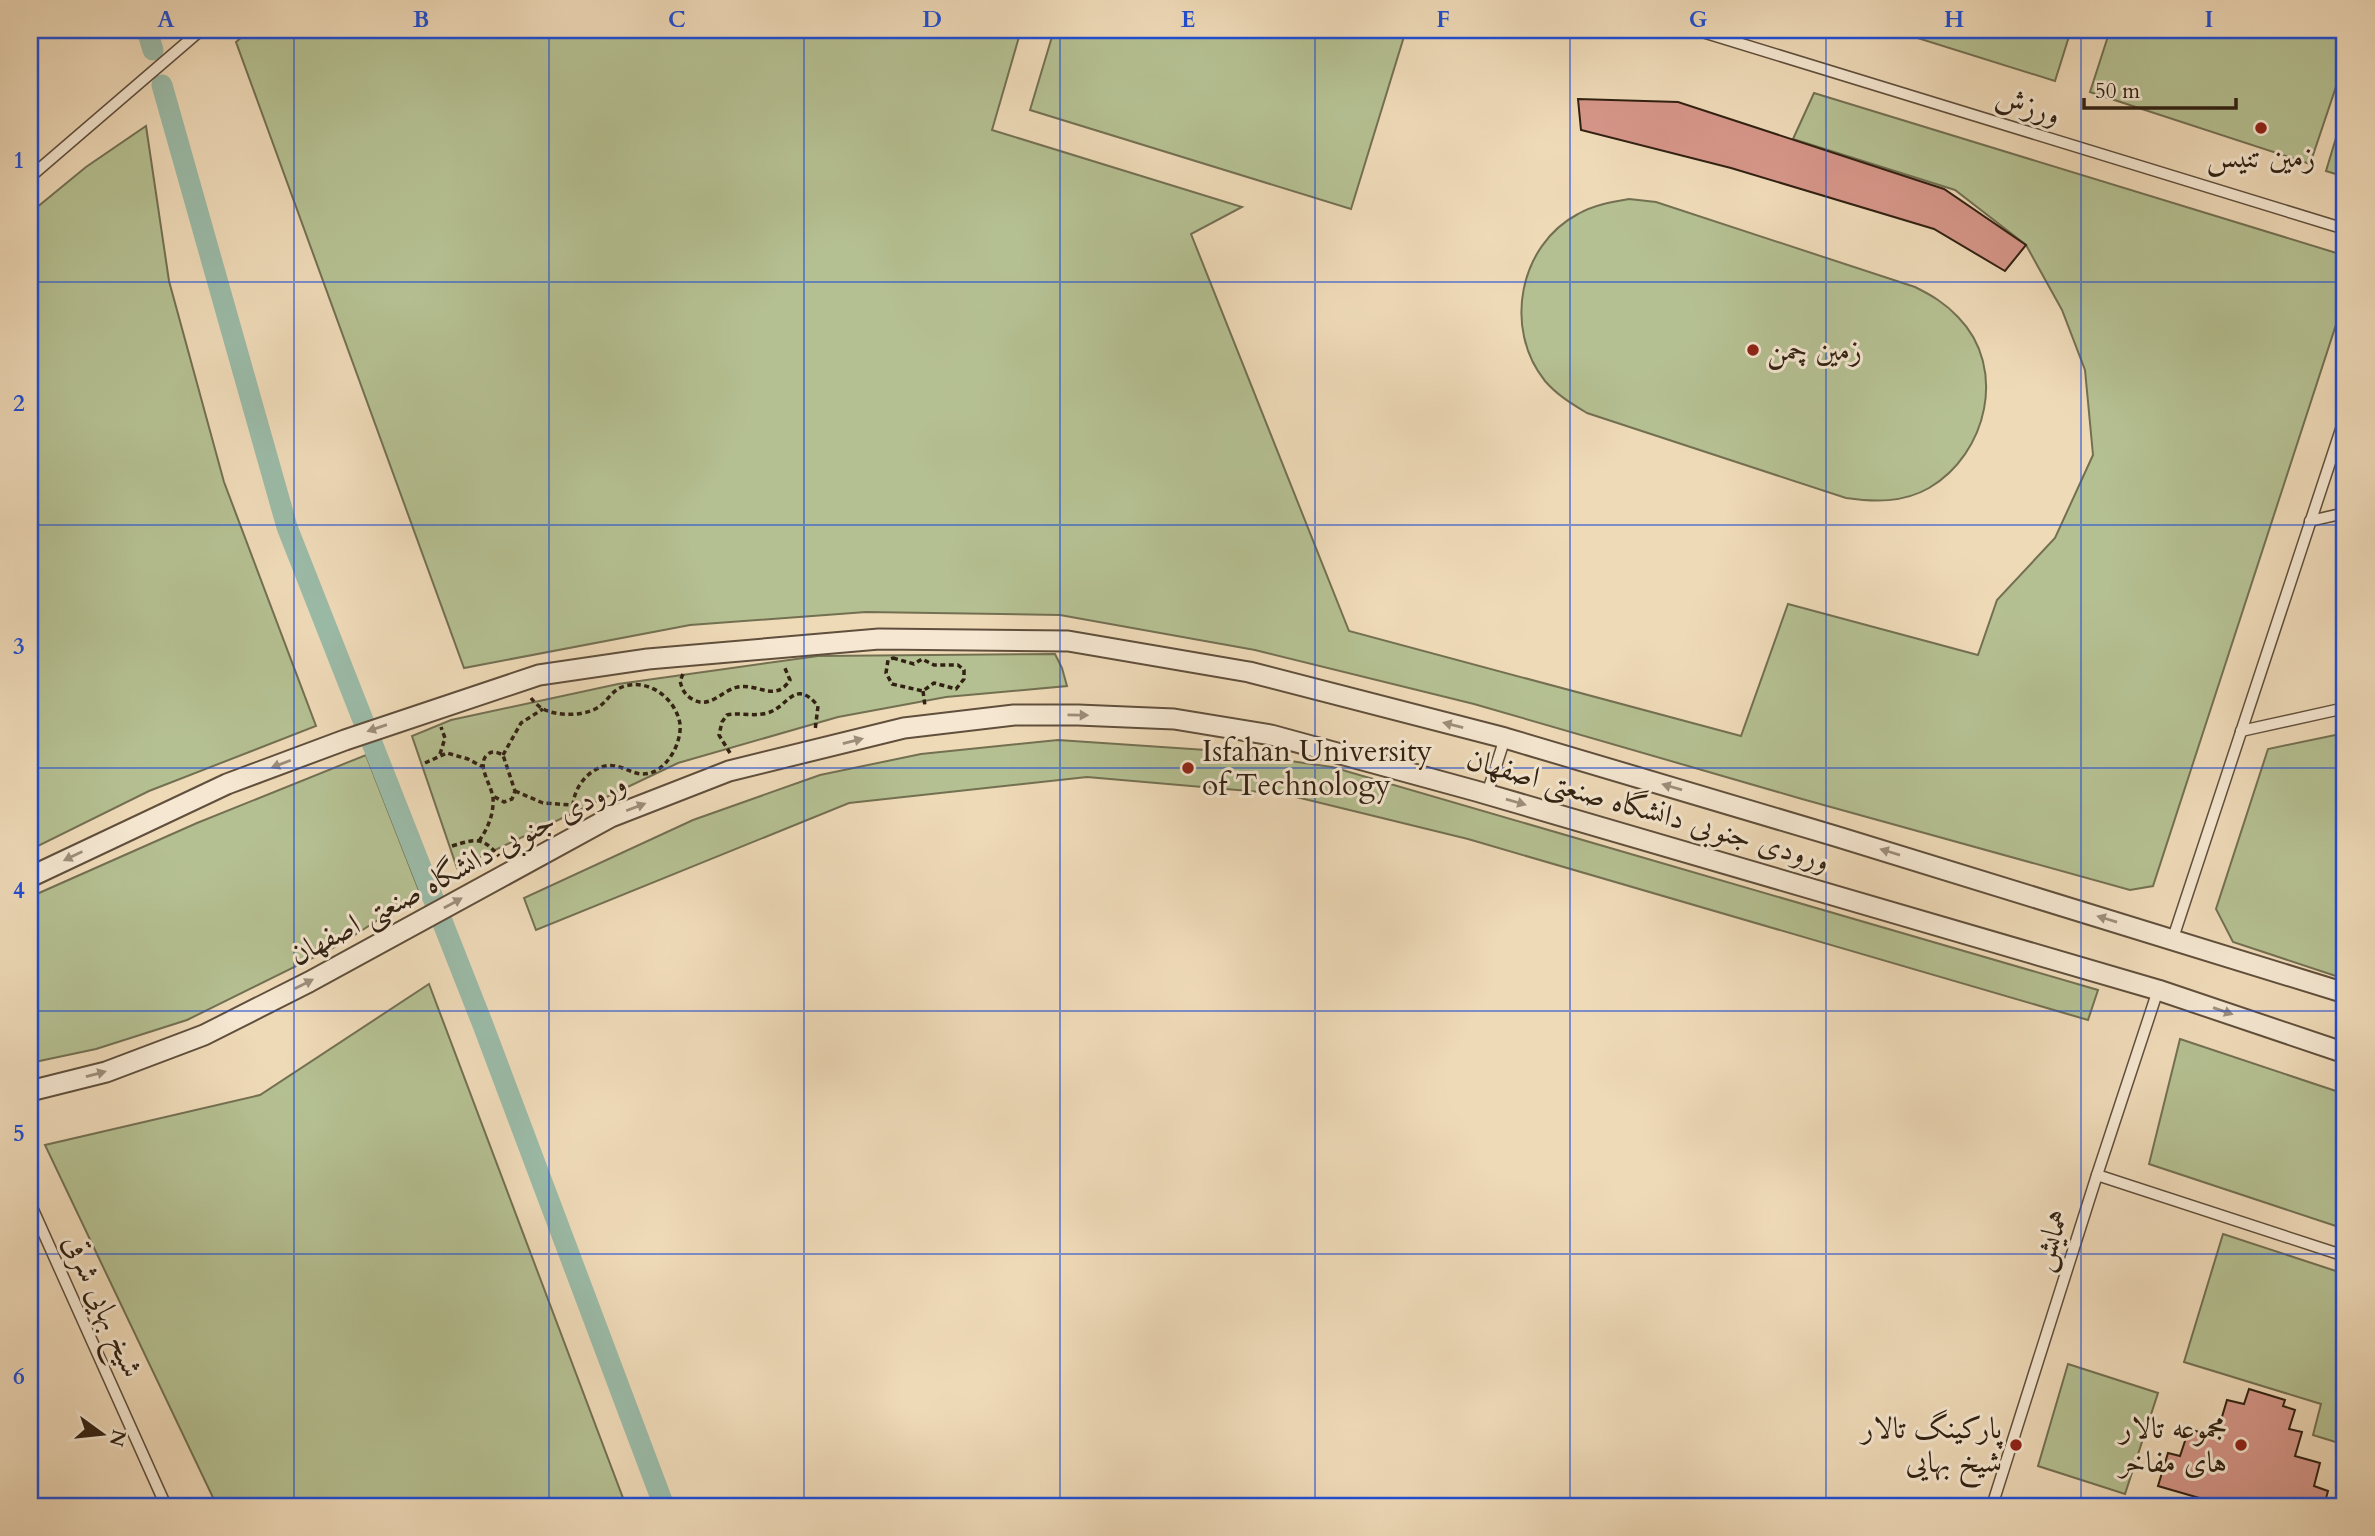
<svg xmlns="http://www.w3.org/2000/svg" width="2375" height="1536" font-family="Cardo,Amiri,serif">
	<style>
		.green { fill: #b5c092; stroke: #737052; stroke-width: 2 }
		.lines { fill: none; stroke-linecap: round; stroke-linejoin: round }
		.canal { stroke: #9bbba8; stroke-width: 21 }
		.building { fill: #d69689; stroke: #312112; stroke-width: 2 }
		.service-casing { stroke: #604f3c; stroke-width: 13 }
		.minor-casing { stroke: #604f3c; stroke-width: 23 }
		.path { stroke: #312112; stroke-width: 3.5; stroke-dasharray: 5 3.5; stroke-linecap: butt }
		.service { stroke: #f5e7d1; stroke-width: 10 }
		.minor { stroke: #f5e7d1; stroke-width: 19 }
		.oneway { fill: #9d8e7b }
		.grid { fill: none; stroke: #1d4ed8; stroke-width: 2; stroke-opacity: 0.55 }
		.poi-dot { fill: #8f2418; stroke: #f5e7d1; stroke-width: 2.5 }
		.labels { text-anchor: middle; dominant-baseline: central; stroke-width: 6; stroke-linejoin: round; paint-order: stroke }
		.street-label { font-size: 30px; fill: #312112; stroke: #f5e7d1 }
		.poi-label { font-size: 30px; fill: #312112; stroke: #f5e7d1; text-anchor: start }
		.neatline { fill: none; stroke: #1d4ed8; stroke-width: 2.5 }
		.grid-label { font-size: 23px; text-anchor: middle; font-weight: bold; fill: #1d4ed8 }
	</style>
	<rect width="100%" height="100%" fill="#efdab8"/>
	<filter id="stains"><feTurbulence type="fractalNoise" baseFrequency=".00286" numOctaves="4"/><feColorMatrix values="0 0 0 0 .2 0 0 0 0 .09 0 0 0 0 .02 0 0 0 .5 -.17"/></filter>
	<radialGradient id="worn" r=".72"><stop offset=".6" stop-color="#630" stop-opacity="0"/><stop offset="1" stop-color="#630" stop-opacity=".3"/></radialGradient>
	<g class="green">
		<path d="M250,30H1021L992,130L1242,207L1191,234L1349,631L1741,736L1788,604L1978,655L1997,600L2055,538L2093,455L2085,370L2062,310L2026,245L1955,190L1793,139L1814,93L2343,255L2345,297L2153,886L2130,890L1802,799L1474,704L1255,650L1060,615L866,612L690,625L464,668L236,42Z"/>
		<path d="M1054,30H1406L1351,209L1030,110Z"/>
		<path d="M1892,30H2071L2055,81Z"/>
		<path d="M2110,30H2345V60L2310,164L2090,92Z"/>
		<path d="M2345,108V177L2326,171Z"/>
		<path d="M146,126L169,281L224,482L316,726L149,791L30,850V213L86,167Z"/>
		<path d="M1629,199L1656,202L1915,287C1931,295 1945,303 1958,317C2008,368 1987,454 1929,488C1903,503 1874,502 1846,498L1587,413C1572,404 1557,395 1545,381C1503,329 1519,245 1578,214C1594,205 1611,202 1629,199Z"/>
		<path d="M1055,654L1062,668L1067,686L946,697L838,717L678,763L457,868L412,736L451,720L618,684L818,656Z"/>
		<path d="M2345,733V979L2233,942L2216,909L2268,749Z"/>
		<path d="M1058,740L1221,751L1332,767L2098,990L2088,1020L1468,839L1284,794L1087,777L849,803L536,930L524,898L693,820L820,775L921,754Z"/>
		<path d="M366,755L420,893L339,945L187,1020L96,1049L30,1063V897L197,823Z"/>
		<path d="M429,984L626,1506H217L45,1145L260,1095Z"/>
		<path d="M2180,1039L2345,1094V1229L2149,1164Z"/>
		<path d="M2223,1234L2345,1274V1445L2313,1435L2321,1404L2184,1362Z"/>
		<path d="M2068,1364L2158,1393L2125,1494L2038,1466Z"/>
	</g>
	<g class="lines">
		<g class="canal">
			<path d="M147,30L153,50"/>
			<path d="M162,85L287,527L483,1025L664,1506"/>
		</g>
	</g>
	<g class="building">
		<path d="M1578,99L1678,102L1944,189L2026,245L2005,271L1934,229L1731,168L1581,130Z"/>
		<path d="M2249,1389L2285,1400L2283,1406L2295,1410L2289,1429L2302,1432L2295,1456L2320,1463L2314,1486L2328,1491L2324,1506H2227L2158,1486L2168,1453L2180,1456L2189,1429L2216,1437L2227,1400L2244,1404Z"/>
	</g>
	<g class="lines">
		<g class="service-casing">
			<g id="service">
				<path d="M1696,30L2345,229"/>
				<path d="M30,177L201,30"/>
				<path d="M2310,521L2345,513"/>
				<path d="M2241,731L2345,708"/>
				<path d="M1487,794L1505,738"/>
				<path d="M2173,938L2345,417"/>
				<path d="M2097,1175L2345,1256"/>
				<path d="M30,1203L166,1506"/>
				<path d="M1992,1506L2097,1175L2158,990"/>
			</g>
		</g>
		<g class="minor-casing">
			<g id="minor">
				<path d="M30,877L227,784L345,740L539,675L648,659L879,639L1068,641L1249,672L1505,738L1835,836L2345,993"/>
				<path d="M30,1091L106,1072L204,1035L309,982L611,817L729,771L904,728L1014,715H1078L1174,719L1271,735L1476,791L2158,990L2345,1053"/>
			</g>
		</g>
		<g class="path">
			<path d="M893,658L914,664L922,659L934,665H958L964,670V679L956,689L934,683L923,691L892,684L886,673L888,660Z"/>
			<path d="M683,674L680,681C682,689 684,694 692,699C710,710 722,690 738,687C759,683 775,703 790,680L784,666"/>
			<path d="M923,691L925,706"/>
			<path d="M531,698C534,702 539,707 543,709C558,717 587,716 600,706C609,699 613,689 625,686C650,679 676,699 680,724C682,744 665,775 642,774C629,773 619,763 605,766C584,771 569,795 574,815"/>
			<path d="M730,753L719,735L722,722L727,715C740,712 753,717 767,713C788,708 794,677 818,706L815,731"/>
			<path d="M440,754L445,738L441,727"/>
			<path d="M503,755L521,723L543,709"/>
			<path d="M425,763L447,753L468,759L483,767"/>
			<path d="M515,791L543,803L572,805"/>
			<path d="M479,841C488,828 494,814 493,798C492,786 476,765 487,755C492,750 497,752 503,755L515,791L512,799L504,802L493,796"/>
			<path d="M452,846C475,839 482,836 499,856"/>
		</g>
		<use href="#service" class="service"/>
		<use href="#minor" class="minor"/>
	</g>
	<defs><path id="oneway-solid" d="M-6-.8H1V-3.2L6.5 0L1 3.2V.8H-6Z" transform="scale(1.75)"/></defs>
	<g class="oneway">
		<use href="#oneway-solid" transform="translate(1078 715) rotate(1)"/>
		<use href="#oneway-solid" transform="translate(1453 725) rotate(-166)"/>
		<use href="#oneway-solid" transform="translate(377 728) rotate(161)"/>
		<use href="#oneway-solid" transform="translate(853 741) rotate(-14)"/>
		<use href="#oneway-solid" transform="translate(281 764) rotate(159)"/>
		<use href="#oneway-solid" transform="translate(1672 787) rotate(-164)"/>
		<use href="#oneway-solid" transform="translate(1516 802) rotate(16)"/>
		<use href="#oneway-solid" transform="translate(636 807) rotate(-21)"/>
		<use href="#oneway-solid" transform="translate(1890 852) rotate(-163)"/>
		<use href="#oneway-solid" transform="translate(73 856) rotate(154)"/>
		<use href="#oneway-solid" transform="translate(453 903) rotate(-29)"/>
		<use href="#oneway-solid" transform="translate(2107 919) rotate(-163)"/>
		<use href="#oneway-solid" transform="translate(304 984) rotate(-27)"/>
		<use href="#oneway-solid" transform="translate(2223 1011) rotate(19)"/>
		<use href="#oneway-solid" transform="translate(96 1074) rotate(-15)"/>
	</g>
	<path class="grid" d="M294,30V1506M549,30V1506M804,30V1506M1060,30V1506M1315,30V1506M1570,30V1506M1826,30V1506M2081,30V1506M30,282H2345M30,525H2345M30,768H2345M30,1011H2345M30,1254H2345"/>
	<g class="poi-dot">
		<circle cx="2261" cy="128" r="7"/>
		<circle cx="1753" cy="350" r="7"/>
		<circle cx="1188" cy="768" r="7"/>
		<circle cx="2016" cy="1445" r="7"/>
		<circle cx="2241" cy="1445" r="7"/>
	</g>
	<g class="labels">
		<g class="street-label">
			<text transform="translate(2028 106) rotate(17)">ورزش</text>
			<text transform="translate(1648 810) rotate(16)">ورودی جنوبی دانشگاه صنعتی اصفهان</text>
			<text transform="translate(458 869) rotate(-28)">ورودی جنوبی دانشگاه صنعتی اصفهان</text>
			<text transform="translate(2050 1240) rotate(-72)">همایش</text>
			<text transform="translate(103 1306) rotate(66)">شیخ بهایی شرقی</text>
		</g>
		<g class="poi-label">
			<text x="2261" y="157" text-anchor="middle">زمین تنیس</text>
			<text x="1767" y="350">زمین چمن</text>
			<text x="1202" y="751">Isfahan University<tspan x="1202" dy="34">of Technology</tspan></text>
			<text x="2002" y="1428" text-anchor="end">پارکینگ تالار<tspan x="2002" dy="34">شیخ بهایی</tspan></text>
			<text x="2227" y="1428" text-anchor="end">مجموعه تالار<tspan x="2227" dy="34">های مفاخر</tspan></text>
		</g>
	</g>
	<rect width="2375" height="1536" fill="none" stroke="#efdab8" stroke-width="77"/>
	<g transform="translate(102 1434) rotate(105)" stroke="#f5e7d1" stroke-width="5" paint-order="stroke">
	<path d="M0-5L12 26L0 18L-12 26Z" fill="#312112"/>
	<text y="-10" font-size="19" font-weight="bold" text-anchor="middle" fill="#312112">N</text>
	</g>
	<path d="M2084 98v10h152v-10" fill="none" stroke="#312112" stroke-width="3.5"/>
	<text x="2095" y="98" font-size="21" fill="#312112" stroke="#f5e7d1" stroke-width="5" paint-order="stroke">50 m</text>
	<rect x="38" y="38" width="2298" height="1460" class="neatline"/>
	<g class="grid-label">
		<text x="166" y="27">A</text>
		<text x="421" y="27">B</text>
		<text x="677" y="27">C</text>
		<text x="932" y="27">D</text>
		<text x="1188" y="27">E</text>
		<text x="1443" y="27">F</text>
		<text x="1698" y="27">G</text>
		<text x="1954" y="27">H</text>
		<text x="2209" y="27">I</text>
		<text x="19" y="168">1</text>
		<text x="19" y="411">2</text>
		<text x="19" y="654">3</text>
		<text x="19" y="898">4</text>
		<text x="19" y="1141">5</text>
		<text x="19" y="1384">6</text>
	</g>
	<rect width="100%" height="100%" filter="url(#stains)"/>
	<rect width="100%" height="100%" fill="url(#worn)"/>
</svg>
